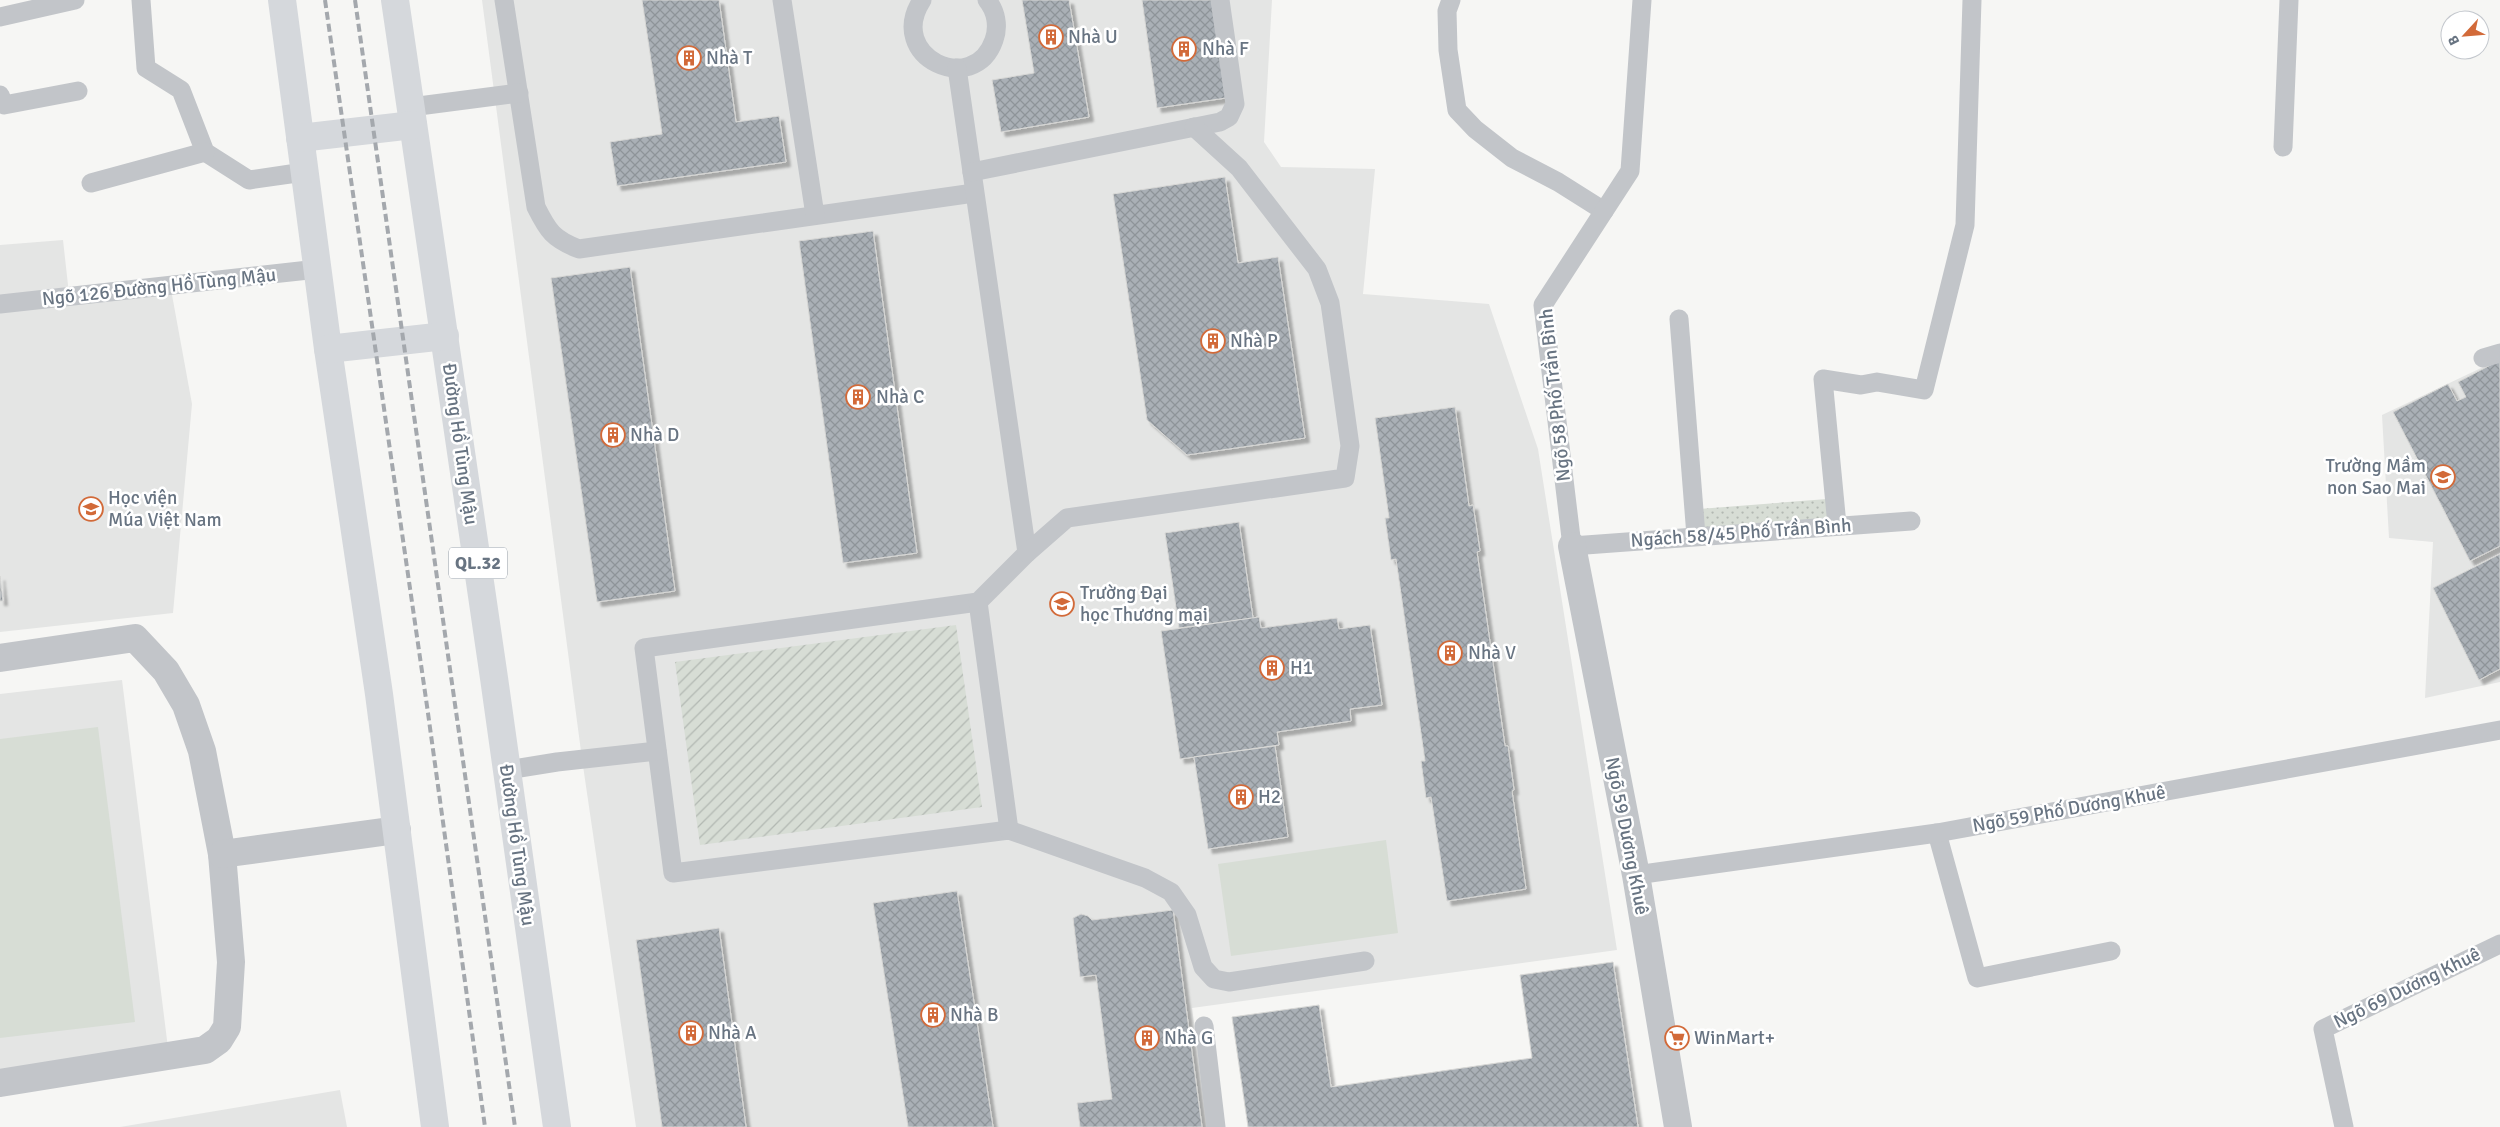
<svg xmlns="http://www.w3.org/2000/svg" width="2500" height="1127" font-family="Signika,sans-serif">
	<style>
		.built { fill: #e4e5e4 }
		.park { fill: url(#park-dots) }
		.garden { fill: url(#garden-furrows) }
		.pitch { fill: #d7ddd5 }
		.building { fill: url(#building-cross-hatch); stroke: #d8d8d6; filter: url(#shadow) }
		.lines { fill: none; stroke-linecap: round; stroke-linejoin: round }
		.lane { stroke: #c2c5c9; stroke-width: 19 }
		.street { stroke: #c2c5c9; stroke-width: 28 }
		.highway { stroke: #d5d8dc; stroke-width: 28 }
		.rail { stroke: #a4a8ad; stroke-width: 4; stroke-dasharray: 8 4; stroke-linecap: butt }
		.labels { text-anchor: middle; dominant-baseline: central; stroke-width: 5; stroke-linejoin: round; paint-order: stroke }
		.shield { fill: #fff; stroke: #959ea8; stroke-width: 1 }
		.shield-label { font-size: 18px; font-weight: bold; fill: #687482 }
		.poi-label { font-size: 19px; fill: #687482; stroke: #fff; text-anchor: start }
		.street-label { font-size: 19px; fill: #687482; stroke: #fff }
	</style>
	<defs>
		<pattern id="park-dots" width="8" height="8" patternUnits="userSpaceOnUse" patternTransform="scale(1.25)"><rect width="8" height="8" fill="#d7ddd5"/><path d="M2 2h.1M6 6h.1" fill="none" stroke="#b2b8b2" stroke-width="1.8" stroke-linecap="round"/></pattern>
		<pattern id="garden-furrows" width="10" height="10" patternUnits="userSpaceOnUse" patternTransform="scale(1.25)"><rect width="10" height="10" fill="#d7ddd5"/><path d="M-1 1l2-2M0 10L10 0M9 11l2-2" fill="none" stroke="#b2b8b2"/></pattern>
		<pattern id="building-cross-hatch" width="8" height="8" patternUnits="userSpaceOnUse" patternTransform="scale(1.25)"><rect width="8" height="8" fill="#aab0b6"/><path d="M0 0l8 8M0 8l8-8" fill="none" stroke="#8e9499"/></pattern>
		<filter id="shadow"><feDropShadow dx="4.5" dy="4.5" stdDeviation="1" flood-color="#0004"/></filter>
	</defs>
	<rect width="100%" height="100%" fill="#f6f6f4"/>
	<g class="built">
		<path d="M482,0H1272L1264,142L1281,167L1375,169L1363,294L1489,304L1538,449L1617,950L1192,1008L1208,1127H636L582,759Z"/>
		<path d="M63,240L69,294L170,284L192,404L173,613L0,632V245Z"/>
		<path d="M2500,359V682L2425,698L2433,542L2389,538L2382,415Z"/>
		<path d="M122,680L168,1048L0,1071V694Z"/>
		<path d="M340,1090L347,1127H120Z"/>
	</g>
	<path class="park" d="M1827,499L1829,521L1701,531L1699,509Z"/>
	<path class="garden" d="M956,625L982,807L700,845L675,662Z"/>
	<g class="pitch">
		<path d="M98,727L135,1022L0,1038V739Z"/>
		<path d="M1386,840L1398,933L1231,956L1218,864Z"/>
	</g>
	<g class="building">
		<path d="M642,0H719L736,122L779,116L786,162L617,186L610,142L662,134Z"/>
		<path d="M1022,0H1069L1089,117L1001,132L992,80L1034,73Z"/>
		<path d="M1142,0H1212L1226,98L1157,108Z"/>
		<path d="M1225,177L1238,263L1278,257L1305,438L1187,455L1147,420L1113,194Z"/>
		<path d="M873,231L917,553L843,563L799,241Z"/>
		<path d="M630,267L675,591L597,602L551,278Z"/>
		<path d="M2500,360V546L2470,561L2393,412L2448,384L2457,401L2466,397L2458,382Z"/>
		<path d="M1455,407L1469,506L1473,505L1480,551L1477,552L1505,746H1508L1514,790L1512,791L1526,889L1447,901L1431,797L1426,798L1421,761H1425L1396,559L1391,560L1385,518H1389L1375,418Z"/>
		<path d="M1239,522L1253,618L1179,628L1165,533Z"/>
		<path d="M2500,554V669L2479,680L2433,588Z"/>
		<path d="M0,576L3,601H0Z"/>
		<path d="M1259,617L1261,628L1337,618L1339,629L1370,625L1382,705L1350,709L1351,721L1277,732L1279,745L1180,759L1161,631Z"/>
		<path d="M1275,746L1288,837L1208,849L1194,757Z"/>
		<path d="M957,891L993,1127H908L873,903Z"/>
		<path d="M1173,910L1202,1127H1080L1077,1103L1112,1099L1096,975L1080,977L1073,918L1081,914L1088,916L1092,920Z"/>
		<path d="M719,928L746,1127H662L636,940Z"/>
		<path d="M1613,962L1638,1127H1248L1232,1017L1319,1005L1331,1087L1532,1058L1520,975Z"/>
	</g>
	<g class="lines">
		<g class="lane">
			<path d="M141,0L146,68L181,90L205,152L249,180L304,172"/>
			<path d="M504,0L536,207C548,231 553,239 579,249L974,193"/>
			<path d="M782,0L815,215"/>
			<path d="M922,0C885,57 974,98 994,40C999,26 996,11 987,0"/>
			<path d="M1451,0L1447,11L1448,50L1457,110L1475,129L1512,158L1558,182L1604,211"/>
			<path d="M1642,0L1630,171L1543,305L1572,546L1911,521"/>
			<path d="M0,17L75,0"/>
			<path d="M957,68L1027,553L978,602L644,648L673,873L1009,830L1145,878L1171,892L1187,915L1203,967L1214,979L1229,982L1365,961"/>
			<path d="M0,95L4,105L78,91"/>
			<path d="M411,107L519,93"/>
			<path d="M2283,147L2289,0"/>
			<path d="M972,172L1220,122L1229,117L1235,104L1220,0"/>
			<path d="M91,183L205,152"/>
			<path d="M0,304L318,269"/>
			<path d="M1679,319L1696,536"/>
			<path d="M2483,358L2500,353"/>
			<path d="M1837,525L1823,379L1861,385L1877,382L1924,390L1965,225L1972,0"/>
			<path d="M1027,553L1067,518L1345,478L1350,446L1330,303L1317,269L1239,168L1194,127"/>
			<path d="M978,602L1009,830"/>
			<path d="M507,770L557,762L657,751"/>
			<path d="M1937,833L1977,978L2111,951"/>
			<path d="M1636,875L1937,833L2500,730"/>
			<path d="M1204,1026L1216,1127"/>
			<path d="M2344,1127L2323,1029L2500,944"/>
		</g>
		<g class="street">
			<path d="M1572,546L1636,875L1678,1127"/>
			<path d="M0,658L135,638L166,671L186,705L202,751L222,854L231,962L227,1027L219,1040L205,1050L0,1083"/>
			<path d="M222,854L397,830"/>
		</g>
		<g class="highway">
			<path d="M282,0L328,349L379,694L435,1127"/>
			<path d="M395,0L494,678L557,1127"/>
			<path d="M300,138L413,125"/>
			<path d="M328,349L445,336"/>
		</g>
		<g class="rail">
			<path d="M325,0L427,706L485,1127"/>
			<path d="M355,0L515,1127"/>
		</g>
	</g>
	<defs>
		<g id="building-ring" transform="scale(1.25)"><circle r="9.5" fill="#fff" stroke="#d26a39" stroke-width="1.5"/><path d="M-4-6H4V6H1V3H-1V6H-4ZM-2.5-4.3h1.7v1.8h-1.7ZM.8-4.3h1.7v1.8H.8ZM-2.5-1h1.7V.8h-1.7ZM.8-1h1.7V.8H.8Z" fill="#d26a39"/></g>
		<g id="school-ring" transform="scale(1.25)"><circle r="9.5" fill="#fff" stroke="#d26a39" stroke-width="1.5"/><path d="M0-5L7-2L0 1L-7-2ZM-4 1L0 2.5L4 1V4Q0 6-4 4Z" fill="#d26a39"/></g>
		<g id="university-ring" transform="scale(1.25)"><circle r="9.5" fill="#fff" stroke="#d26a39" stroke-width="1.5"/><path d="M0-5L7-2L0 1L-7-2ZM-4 1L0 2.5L4 1V4Q0 6-4 4Z" fill="#d26a39"/></g>
		<g id="supermarket-ring" transform="scale(1.25)"><circle r="9.5" fill="#fff" stroke="#d26a39" stroke-width="1.5"/><path d="M-6-5.5h2.5l.6 2H6L4.5 2H-2.5L-4.4-4H-6ZM-1.5 3.2a1.3 1.3 0 1 0 .1 0ZM3 3.2a1.3 1.3 0 1 0 .1 0Z" fill="#d26a39"/></g>
	</defs>
	<g fill-rule="evenodd">
		<use href="#building-ring" x="1051" y="37"/>
		<use href="#building-ring" x="1184" y="49"/>
		<use href="#building-ring" x="689" y="58"/>
		<use href="#building-ring" x="1213" y="341"/>
		<use href="#building-ring" x="858" y="397"/>
		<use href="#building-ring" x="613" y="435"/>
		<use href="#school-ring" x="2443" y="477"/>
		<use href="#university-ring" x="91" y="509"/>
		<use href="#university-ring" x="1062" y="604"/>
		<use href="#building-ring" x="1450" y="653"/>
		<use href="#building-ring" x="1272" y="668"/>
		<use href="#building-ring" x="1241" y="797"/>
		<use href="#building-ring" x="933" y="1015"/>
		<use href="#building-ring" x="691" y="1033"/>
		<use href="#building-ring" x="1147" y="1038"/>
		<use href="#supermarket-ring" x="1677" y="1038"/>
	</g>
	<g class="labels">
		<rect class="shield" x="449" y="547.5" width="58" height="31" rx="4"/>
		<g class="shield-label">
			<text x="478" y="563">QL.32</text>
		</g>
		<g class="poi-label">
			<text x="1068" y="37">Nhà U</text>
			<text x="1202" y="49">Nhà F</text>
			<text x="706" y="58">Nhà T</text>
			<text x="1230" y="341">Nhà P</text>
			<text x="876" y="397">Nhà C</text>
			<text x="630" y="435">Nhà D</text>
			<text x="2426" y="466" text-anchor="end">Trường Mầm<tspan x="2426" dy="22">non Sao Mai</tspan></text>
			<text x="108" y="498">Học viện<tspan x="108" dy="22">Múa Việt Nam</tspan></text>
			<text x="1080" y="593">Trường Đại<tspan x="1080" dy="22">học Thương mại</tspan></text>
			<text x="1468" y="653">Nhà V</text>
			<text x="1290" y="668">H1</text>
			<text x="1258" y="797">H2</text>
			<text x="950" y="1015">Nhà B</text>
			<text x="708" y="1033">Nhà A</text>
			<text x="1164" y="1038">Nhà G</text>
			<text x="1694" y="1038">WinMart+</text>
		</g>
		<g class="street-label">
			<text transform="translate(159 287) rotate(-6)">Ngõ 126 Đường Hồ Tùng Mậu</text>
			<text transform="translate(1555 395) rotate(-96)">Ngõ 58 Phố Trần Bình</text>
			<text transform="translate(460 444) rotate(82)">Đường Hồ Tùng Mậu</text>
			<text transform="translate(1741 533) rotate(-4)">Ngách 58/45 Phố Trần Bình</text>
			<text transform="translate(2069 809) rotate(-10)">Ngõ 59 Phố Dương Khuê</text>
			<text transform="translate(1627 836) rotate(79)">Ngõ 59 Dương Khuê</text>
			<text transform="translate(517 845) rotate(82)">Đường Hồ Tùng Mậu</text>
			<text transform="translate(2407 988) rotate(-26)">Ngõ 69 Dương Khuê</text>
		</g>
	</g>
	<g transform="translate(2465 35) rotate(244)"><circle r="24" fill="#ffffff" stroke="#c3c7cd"/>
	<path d="M0-4L9 19L0 12L-9 19Z" fill="#d26a39"/>
	<text y="-8" font-size="14" font-weight="bold" text-anchor="middle" fill="#687482">B</text>
	</g>
</svg>
